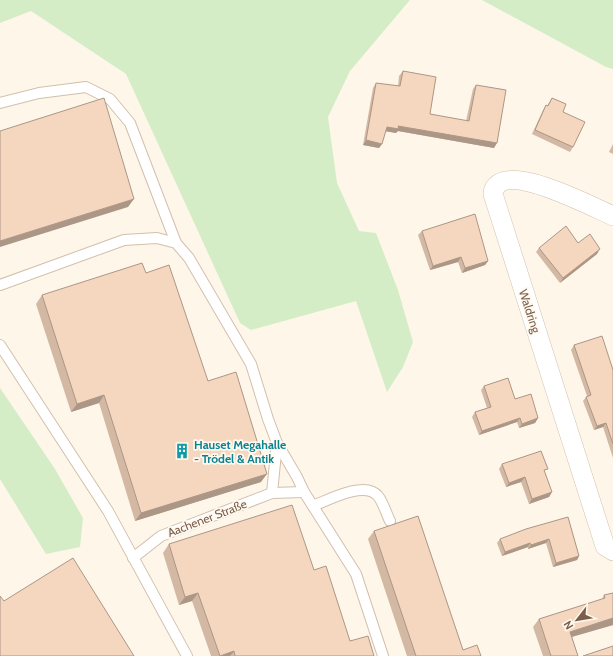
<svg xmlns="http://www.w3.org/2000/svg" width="613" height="656" font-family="Cabin,sans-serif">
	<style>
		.green { fill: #d4edc6 }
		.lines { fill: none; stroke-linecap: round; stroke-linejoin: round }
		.lane-casing { stroke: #d2bfad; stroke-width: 12 }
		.street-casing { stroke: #d2bfad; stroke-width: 20 }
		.lane { stroke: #fff; stroke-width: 10 }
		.street { stroke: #fff; stroke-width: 19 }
		.wall { fill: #d3b9a4 }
		.shaded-wall { fill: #ac9686 }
		.building { fill: #f5d7bf; stroke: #ac9686 }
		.labels { text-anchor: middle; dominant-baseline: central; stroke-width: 3.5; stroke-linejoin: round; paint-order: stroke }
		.street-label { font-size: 12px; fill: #7b5d4a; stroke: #fffaf1 }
		.culture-label { font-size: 12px; font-weight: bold; fill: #0d838f; stroke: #fffaf1; text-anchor: start }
	</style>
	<rect width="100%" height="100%" fill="#fef7e9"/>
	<g class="green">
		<path d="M0,0H410L350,71L328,117L337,183L359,231L376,233L398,290L413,342L403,367L387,392L356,301L251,330L240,323L126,74L31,11L0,23Z"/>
		<path d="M482,0H613V69L606,67Z"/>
		<path d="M0,388L55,469L83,518L80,547L46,554L0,479Z"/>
	</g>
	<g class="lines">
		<g class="lane-casing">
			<g id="lane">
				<path d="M0,103L39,93L86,87L110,99L130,123L176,243"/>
				<path d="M0,285L124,240L157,238L176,243L189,258L251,364L268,419L277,443L297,477L304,492L356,574L383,656"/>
				<path d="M0,345L108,511L187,656"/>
				<path d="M272,493L277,443"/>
				<path d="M313,506C328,500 365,480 378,496C383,502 386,513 390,521"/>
				<path d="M133,558L161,536L272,493L304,492"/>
			</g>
		</g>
		<g class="street-casing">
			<path id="street" d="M613,216C593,207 513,165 496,186C494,188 493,192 493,194L605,546L613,551"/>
		</g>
		<use href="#lane" class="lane"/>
		<use href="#street" class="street"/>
	</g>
	<g class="wall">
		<path d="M403,71L430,114L466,121L473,89L476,85L494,148L398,131L396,133L385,131L382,144L379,148L363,145L373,88L376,83L398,86L399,76Z"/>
		<path d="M552,98L563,112L573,147L570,152L532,134L543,110L546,105L547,106Z"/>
		<path d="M613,144V154L609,152Z"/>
		<path d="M422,231L488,261L485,265L462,273L458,262L430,270L418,235Z"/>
		<path d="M578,243L597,254L560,283L536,252L539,248Z"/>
		<path d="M146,273L208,381L261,482L135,521L99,403L71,412L36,304L42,295Z"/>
		<path d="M574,345L613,370V458L603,427L594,430L583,401L586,397L587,396L571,350Z"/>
		<path d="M484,386L515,399L538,418L535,423L519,428L517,422L479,435L472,417L475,412L487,408L481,390Z"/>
		<path d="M502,464L545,473L552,492L549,497L529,504L521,482L506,487L499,469Z"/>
		<path d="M568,517L579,556L577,560L553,567L546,543L528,549V547L502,556L497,543L500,539Z"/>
		<path d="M374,531L463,650L481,656H407L368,539Z"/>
		<path d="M169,544L314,570L350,641L374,656H211L192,601L179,605L163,553Z"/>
		<path d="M613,593V625L572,637L578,656H543L533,627L539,619L602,599L604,595Z"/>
	</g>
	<g class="shaded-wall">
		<path d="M398,126L497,143L494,148L398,131L396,133L384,131L387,127Z"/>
		<path d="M366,140L382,144L379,148L363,145Z"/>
		<path d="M134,199L128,207L0,247V241Z"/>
		<path d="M600,249L597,254L560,283L563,278Z"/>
		<path d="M461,257L458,262L430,270L433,266Z"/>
		<path d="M488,261L485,265L462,273L465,268Z"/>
		<path d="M104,395L99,403L71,412L77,404Z"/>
		<path d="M520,418L517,422L479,435L482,431Z"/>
		<path d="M538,418L535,423L519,428L522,424Z"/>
		<path d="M606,423L603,427L594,430L597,426Z"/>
		<path d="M267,474L261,482L135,521L141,513Z"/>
		<path d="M525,477L521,482L506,487L509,483Z"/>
		<path d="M552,492L549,497L529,504L532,499Z"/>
		<path d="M549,539L546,543L528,549L531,545Z"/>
		<path d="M530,543L528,547L502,556L505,552Z"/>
		<path d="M579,556L577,560L553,567L556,563Z"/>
		<path d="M198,593L192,601L179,605L185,597Z"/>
		<path d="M613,618V625L564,639L570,632Z"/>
		<path d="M234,651L230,656H220Z"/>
	</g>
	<g class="building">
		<path d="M403,71L436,77L430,114L469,121L476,85L506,90L497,143L398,126L399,129L387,127L382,144L366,140L376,83L400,86Z"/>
		<path d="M104,98L134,199L0,241V131Z"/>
		<path d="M552,98L566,104L563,112L585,122L573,147L535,130L546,105L548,106Z"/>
		<path d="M475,214L488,261L465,268L461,257L433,266L422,231Z"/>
		<path d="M566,226L578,243L590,234L600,249L563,278L539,248Z"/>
		<path d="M142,263L146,273L169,265L208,381L236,372L267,474L141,513L104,395L77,404L42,295Z"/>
		<path d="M602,336L613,370V444L606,423L597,426L586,397L591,395L574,345Z"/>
		<path d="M508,378L515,399L531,394L538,418L522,424L520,418L482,431L475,412L491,407L484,386Z"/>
		<path d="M541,451L548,469L544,470L552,492L532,499L525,477L509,483L502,464Z"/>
		<path d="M292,505L314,570L326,566L350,641L368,636L374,656H235L234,651L220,656L198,593L185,597L169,544Z"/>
		<path d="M418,516L463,650L477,645L481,656H416L374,531Z"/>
		<path d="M568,517L579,556L556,563L549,539L531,545L530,543L505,552L500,539L526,529Z"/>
		<path d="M73,558L134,656H0V596L4,601Z"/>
		<path d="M613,593V618L570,632L578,656H551L539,619L605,598L604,595Z"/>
		<path d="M613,646V656H583Z"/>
	</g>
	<defs>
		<g id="building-bare" transform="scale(1.2)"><path d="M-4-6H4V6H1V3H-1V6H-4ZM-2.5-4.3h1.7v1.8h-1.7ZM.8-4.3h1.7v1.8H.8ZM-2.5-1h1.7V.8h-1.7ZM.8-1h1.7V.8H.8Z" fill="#0f9aa8" stroke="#fffaf1" stroke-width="2.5" paint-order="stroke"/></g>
	</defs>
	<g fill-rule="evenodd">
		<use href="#building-bare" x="182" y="451"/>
	</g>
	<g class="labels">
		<g class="street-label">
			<text transform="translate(530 311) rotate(72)">Waldring</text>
			<text transform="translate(207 518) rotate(-21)">Aachener Straße</text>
		</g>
		<g class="culture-label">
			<text x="194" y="444">Hauset Megahalle<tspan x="194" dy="14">- Trödel &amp; Antik</tspan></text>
		</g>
	</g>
	<g transform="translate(577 620) rotate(239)" stroke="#fffaf1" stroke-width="3" paint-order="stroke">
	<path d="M0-3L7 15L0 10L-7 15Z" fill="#7b5d4a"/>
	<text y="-6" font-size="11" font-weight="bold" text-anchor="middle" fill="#7b5d4a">N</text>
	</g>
</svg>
